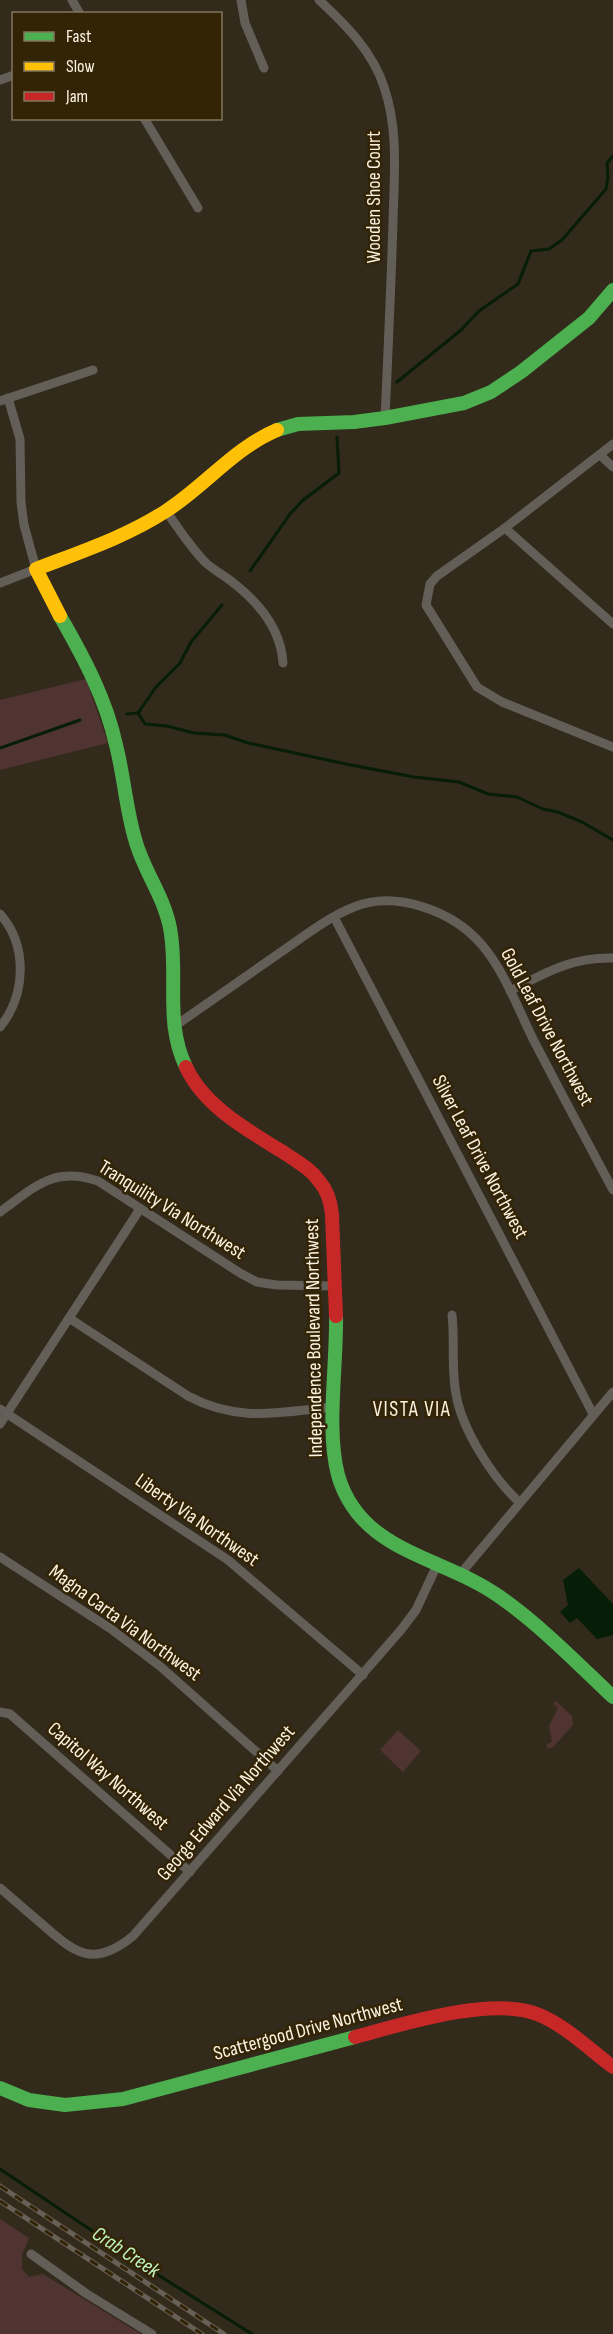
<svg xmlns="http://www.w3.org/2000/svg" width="613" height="2334" font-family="'Sofia Sans Condensed',sans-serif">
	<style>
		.green { fill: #4f3432 }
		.water { fill: #061d07 }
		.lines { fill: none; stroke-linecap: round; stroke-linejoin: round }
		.stream { stroke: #061d07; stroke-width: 3 }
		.street { stroke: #645e59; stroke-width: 9 }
		.fast { stroke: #4caf50; stroke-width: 14 }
		.slow { stroke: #ffc107; stroke-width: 14 }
		.jam { stroke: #c62828; stroke-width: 14 }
		.rail-casing { stroke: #676056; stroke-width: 5 }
		.rail { stroke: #332406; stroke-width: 3; stroke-dasharray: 9; stroke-linecap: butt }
		.labels { text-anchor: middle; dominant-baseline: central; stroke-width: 5; stroke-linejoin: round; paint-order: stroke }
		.street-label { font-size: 20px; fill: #fcf2e1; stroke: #332406 }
		.neighbourhood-label { font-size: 21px; letter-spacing: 1.5px; fill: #fcf2e1; stroke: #332406 }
		.water-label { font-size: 21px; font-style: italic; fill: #bef2c1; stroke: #332406 }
	</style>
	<rect width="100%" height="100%" fill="#322a1a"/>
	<g class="green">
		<path d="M86,679L108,743L0,770V700Z"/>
		<path d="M556,1701L572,1716L573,1725L553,1747L548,1749L546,1745L552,1742L549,1726L558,1708L553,1704Z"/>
		<path d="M398,1730L421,1751L403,1772L380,1750Z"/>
		<path d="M0,2219L29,2238L22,2255V2269L29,2277L43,2274L141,2334H0Z"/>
	</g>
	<path class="water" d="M579,1568L613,1604V1635L597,1639L577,1618L570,1623L560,1612L568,1605L563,1580Z"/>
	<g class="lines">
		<g class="stream">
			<path d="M397,382L461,330L479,311L518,284L531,251L549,249L562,240L606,189L608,177L607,163L613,156"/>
			<path d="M250,571L290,514L302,501L339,473L337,437"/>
			<path d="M138,713L145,724L167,726L194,733L225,735L248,743L346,764L414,777L459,782L488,794L517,797L543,809L558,812L582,822L613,840"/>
			<path d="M138,713L156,687L180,663L191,642L222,605"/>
			<path d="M127,714L138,713"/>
			<path d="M0,748L80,720"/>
			<path d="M0,2169L155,2273L252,2334"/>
		</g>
		<g class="street">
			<path d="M72,0L80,14"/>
			<path d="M241,0L245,23L264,68"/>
			<path d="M319,0C346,25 373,52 384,87C399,130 394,177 393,222C391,287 388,353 385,418"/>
			<path d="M0,80L14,75"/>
			<path d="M144,118L198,208"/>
			<path d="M0,401L93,370"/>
			<path d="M613,444L505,528L437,576L430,584L426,605L477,687L502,702L613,747"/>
			<path d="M600,455L613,467"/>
			<path d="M166,511C179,529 191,548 206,563C215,571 227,577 236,585C261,605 281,631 283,663"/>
			<path d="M505,528L613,624"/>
			<path d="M0,583L36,569L24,525L21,502L20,439L8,398"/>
			<path d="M0,914C28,946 26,995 0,1027"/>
			<path d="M334,917L593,1414"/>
			<path d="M510,991C545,973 571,957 613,958"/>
			<path d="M172,1028C208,1003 244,978 281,952C303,937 328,917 354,907C396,890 453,911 482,945C505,972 518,1009 534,1041C560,1091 586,1140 613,1190"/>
			<path d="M0,1212C35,1187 53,1166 98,1181L240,1273L257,1282L277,1285L334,1286"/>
			<path d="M452,1315C455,1341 451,1368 456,1394C462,1430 493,1478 519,1502"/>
			<path d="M69,1318L188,1396C239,1423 279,1412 333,1407"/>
			<path d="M0,1409L228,1560L363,1675"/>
			<path d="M0,1424L140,1209"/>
			<path d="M0,1557L111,1629L161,1667L278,1771"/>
			<path d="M462,1572L613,1392"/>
			<path d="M0,1712L10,1714L190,1872"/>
			<path d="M0,1888C14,1900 29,1913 43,1925C76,1954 94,1968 133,1936L401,1630L416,1610L438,1563"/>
			<path d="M31,2254L87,2294L152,2334"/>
		</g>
		<g class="fast">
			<path d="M277,430L298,424L354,422L385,418L464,403L491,392L521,372L589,318L613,290"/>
			<path d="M60,616C84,658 106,699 116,745C124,776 126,809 135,839C143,870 164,896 170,928C179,975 164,1022 186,1067"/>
			<path d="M336,1316C337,1365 326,1430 338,1475C360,1553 443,1556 500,1597C541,1626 577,1663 613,1697"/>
			<path d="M0,2088L29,2100L65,2105L123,2099L355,2037"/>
		</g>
		<path class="slow" d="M60,616L36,569C80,552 126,537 166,511C205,486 234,448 277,430"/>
		<g class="jam">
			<path d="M186,1067C204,1106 247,1130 283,1152C296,1161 310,1168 319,1181C328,1191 331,1203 332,1215L336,1316"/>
			<path d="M355,2037C403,2024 491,1996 537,2014C565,2025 589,2049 613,2067"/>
		</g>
		<g class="rail-casing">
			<g id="rail">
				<path d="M0,2186L224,2334"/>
				<path d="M0,2201L202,2334"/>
			</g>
		</g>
		<use href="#rail" class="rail"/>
	</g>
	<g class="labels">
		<g class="street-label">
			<text transform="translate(374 197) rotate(-90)">Wooden Shoe Court</text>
			<text transform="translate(547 1027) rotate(62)">Gold Leaf Drive Northwest</text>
			<text transform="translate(480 1157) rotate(62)">Silver Leaf Drive Northwest</text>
			<text transform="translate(172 1210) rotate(32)">Tranquility Via Northwest</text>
			<text transform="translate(314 1338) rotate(-91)">Independence Boulevard Northwest</text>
			<text transform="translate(197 1520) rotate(35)">Liberty Via Northwest</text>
			<text transform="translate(125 1623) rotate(36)">Magna Carta Via Northwest</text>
			<text transform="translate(108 1776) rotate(41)">Capitol Way Northwest</text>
			<text transform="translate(226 1803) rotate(-49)">George Edward Via Northwest</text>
			<text transform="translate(308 2029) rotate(-15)">Scattergood Drive Northwest</text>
		</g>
		<g class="neighbourhood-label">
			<text x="412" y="1409">VISTA VIA</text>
		</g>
		<g class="water-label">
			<text transform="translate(126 2252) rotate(33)">Crab Creek</text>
		</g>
	</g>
	<rect x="12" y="12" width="210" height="108" fill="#332406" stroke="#83765e" stroke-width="1.5"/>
	<rect x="24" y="32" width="30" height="9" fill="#4caf50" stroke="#83765e" stroke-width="1.5"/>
	<text x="66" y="42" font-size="18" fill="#fcf2e1">Fast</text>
	<rect x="24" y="62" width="30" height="9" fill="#ffc107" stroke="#83765e" stroke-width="1.5"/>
	<text x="66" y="72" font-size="18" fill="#fcf2e1">Slow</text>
	<rect x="24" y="92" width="30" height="9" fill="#c62828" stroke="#83765e" stroke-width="1.5"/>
	<text x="66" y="102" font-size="18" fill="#fcf2e1">Jam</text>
</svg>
